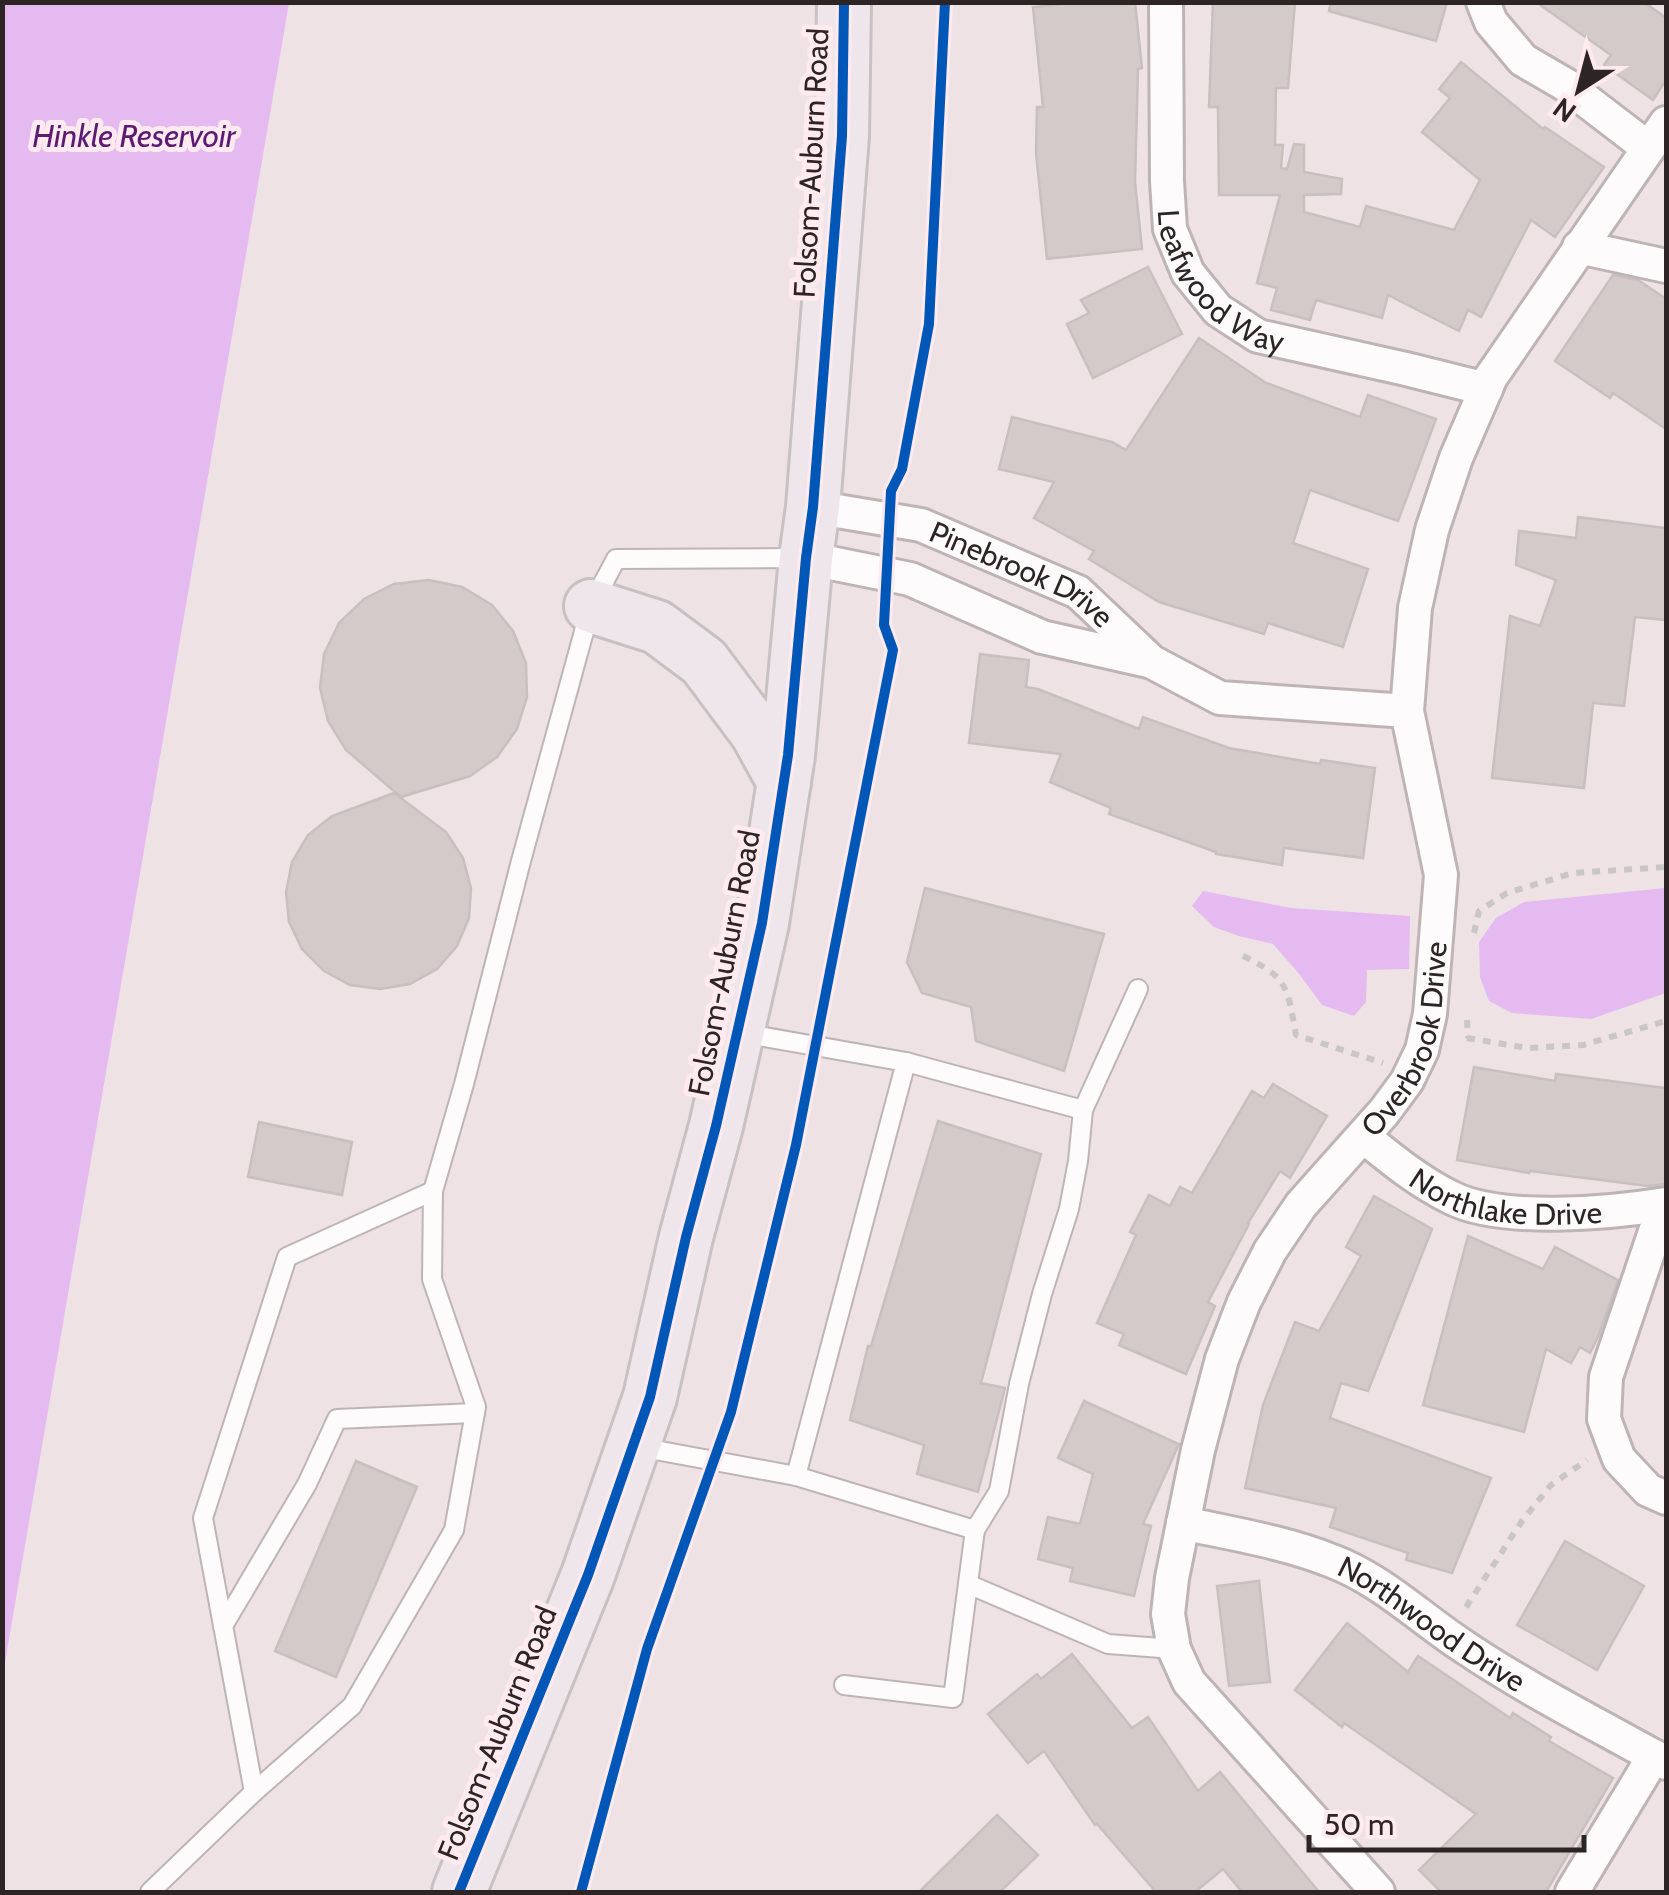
<svg xmlns="http://www.w3.org/2000/svg" width="1669" height="1895" font-family="Cabin,sans-serif">
	<style>
		.water { fill: #e4baf1 }
		.building { fill: #d4caca; stroke: #c9bfbf; stroke-width: 2.5 }
		.lines { fill: none; stroke-linecap: round; stroke-linejoin: round }
		.service-casing { stroke: #beb4b6; stroke-width: 22 }
		.minor-casing { stroke: #beb4b6; stroke-width: 38 }
		.primary-casing { stroke: #c7c1c2; stroke-width: 58 }
		.path { stroke: #cac6c7; stroke-width: 6; stroke-dasharray: 8 8; stroke-linecap: butt }
		.service { stroke: #fdfbfb; stroke-width: 18 }
		.minor { stroke: #fdfbfb; stroke-width: 32 }
		.primary { stroke: #efe6eb; stroke-width: 52 }
		.cycleway-casing { stroke: #ffebef; stroke-width: 16 }
		.cycleway { stroke: #0057b8; stroke-width: 10 }
		.labels { text-anchor: middle; dominant-baseline: central; stroke-width: 10; stroke-linejoin: round; paint-order: stroke }
		.street-label { font-size: 30px; fill: #2d2426; stroke: #ffebef }
		.water-label { font-size: 32px; font-style: italic; fill: #5d1a73; stroke: #ffebef }
	</style>
	<rect width="100%" height="100%" fill="#efe2e4"/>
	<g class="water">
		<path d="M3,2L289,3L3,1674L2,3Z"/>
		<path d="M1666,888V993L1591,1019L1512,1013L1489,1001L1480,977L1479,942L1496,918L1524,902Z"/>
		<path d="M1203,891L1291,908L1410,916L1409,969L1367,970L1366,1002L1354,1016L1322,1005L1300,975L1273,944L1239,936L1214,927L1192,906Z"/>
	</g>
	<g class="building">
		<path d="M1085,2H1135L1142,68L1138,69L1135,182L1142,249L1047,259L1036,153L1037,107H1043L1033,7Z"/>
		<path d="M1213,2H1295L1288,88H1276L1275,145H1283L1281,168L1287,169L1294,144L1304,145V172L1342,179L1341,194L1304,195V212L1360,227L1366,206L1454,230L1480,180L1422,132L1450,98L1439,89L1461,62L1543,129L1545,127L1604,167L1555,237L1531,220L1481,317L1468,310L1459,331L1388,295L1382,318L1316,300L1310,320L1271,310L1277,288L1257,283L1280,195H1219L1218,107H1209Z"/>
		<path d="M1331,2H1447L1436,41L1329,11Z"/>
		<path d="M1536,2H1644L1666,18V80L1653,100L1604,65L1611,55Z"/>
		<path d="M1148,267L1182,334L1093,378L1067,324L1089,313L1081,300Z"/>
		<path d="M1613,275L1638,280L1666,299V429L1613,393L1610,398L1555,361Z"/>
		<path d="M1199,338L1266,383L1360,417L1368,395L1436,419L1398,521L1310,490L1293,543L1368,569L1343,647L1268,623L1264,634L1159,602L1089,559L1094,551L1034,518L1054,482L999,469L1012,417L1112,442L1126,450Z"/>
		<path d="M1578,517L1666,528V620L1635,617L1624,706L1593,703L1584,788L1492,778L1510,616L1540,626L1556,580L1516,565L1519,531L1576,538Z"/>
		<path d="M429,580L462,587L492,605L513,631L526,663L527,697L517,729L497,757L470,776L401,797L346,750L328,721L320,688L324,654L339,623L364,599L394,584Z"/>
		<path d="M980,654L1029,660L1026,687L1038,689L1139,729L1143,717L1229,748L1320,764L1321,760L1375,768L1363,858L1284,848L1282,865L1216,854V852L1109,814L1111,808L1050,782L1061,754L969,743Z"/>
		<path d="M394,793L446,832L463,858L471,888L469,918L457,946L437,969L410,984L380,989L350,985L324,971L302,949L289,922L286,892L292,862L308,835L332,816Z"/>
		<path d="M925,888L1104,934L1064,1071L976,1041L971,1007L922,993L907,962Z"/>
		<path d="M1474,1067L1555,1081L1556,1074L1666,1088V1184L1648,1186L1530,1171L1529,1173L1457,1160Z"/>
		<path d="M1273,1084L1327,1116L1290,1178L1280,1171L1248,1223L1249,1224L1208,1302L1215,1306L1186,1374L1119,1345L1124,1334L1097,1323L1136,1235L1130,1232L1149,1195L1170,1206L1180,1187L1192,1193L1252,1091L1264,1098Z"/>
		<path d="M938,1121L1041,1154L981,1383L1005,1388L978,1492L917,1474L924,1445L850,1420L868,1346H871Z"/>
		<path d="M259,1122L352,1142L342,1195L248,1177Z"/>
		<path d="M1374,1196L1432,1229L1368,1391L1341,1383L1330,1418L1491,1478L1452,1573L1406,1560L1408,1553L1330,1527L1336,1508L1245,1488L1263,1405L1295,1322L1319,1331L1361,1256L1346,1247Z"/>
		<path d="M1468,1236L1543,1269L1555,1247L1618,1280L1598,1337L1590,1353L1580,1347L1571,1363L1546,1349L1524,1432L1423,1405Z"/>
		<path d="M1084,1401L1179,1444L1143,1524L1151,1526L1134,1596L1070,1581L1073,1568L1038,1559L1048,1517L1080,1524L1093,1474L1058,1458Z"/>
		<path d="M356,1461L417,1487L336,1677L275,1651Z"/>
		<path d="M1565,1541L1644,1586L1597,1670L1517,1625Z"/>
		<path d="M1259,1581L1270,1682L1229,1686L1217,1586Z"/>
		<path d="M1347,1623L1408,1672L1418,1656L1510,1718L1513,1713L1551,1737L1549,1741L1613,1778L1546,1892H1441L1419,1870L1476,1814L1344,1723L1342,1727L1295,1690Z"/>
		<path d="M1072,1654L1132,1728L1148,1717L1198,1791L1220,1772L1319,1892H1242L1223,1869L1195,1892H1156L1097,1824L1095,1825L1044,1751L1028,1763L988,1714L1037,1674L1041,1679Z"/>
		<path d="M997,1815L1038,1855L1000,1892H919Z"/>
	</g>
	<g class="lines">
		<g class="service-casing">
			<g id="service">
				<path d="M742,1033L906,1062L796,1476"/>
				<path d="M906,1062L1083,1110L1138,989"/>
				<path d="M639,1447L796,1476L975,1530"/>
				<path d="M968,1584L1108,1644L1174,1649"/>
				<path d="M223,1626L307,1484L337,1419L475,1413"/>
				<path d="M844,1685L953,1698L975,1530L999,1491L1019,1384L1042,1294L1069,1209L1078,1161L1083,1110"/>
				<path d="M254,1792L203,1518L287,1257L433,1191"/>
				<path d="M150,1892L254,1792L352,1706L454,1530L476,1407L432,1279L433,1191L464,1084L521,861L591,606L616,559L799,558"/>
			</g>
		</g>
		<g class="minor-casing">
			<g id="minor">
				<path id="s1" d="M1166,2L1167,181L1170,229L1188,273L1218,310L1258,336L1406,369L1486,389"/>
				<path d="M1483,2L1491,22L1523,60L1566,85L1648,148"/>
				<path d="M1579,247L1666,266"/>
				<path id="s2" d="M813,507L921,525L1078,592L1152,662L1220,698L1407,711"/>
				<path d="M806,558L910,579L1042,637L1148,661"/>
				<path id="s3" d="M1363,1136C1391,1159 1419,1182 1452,1198C1503,1223 1610,1213 1666,1204"/>
				<path d="M1664,1205L1606,1377L1604,1419L1619,1459L1648,1490L1666,1498"/>
				<path id="s4" d="M1183,1523C1233,1534 1285,1542 1332,1561C1380,1579 1418,1616 1460,1644C1526,1689 1597,1724 1666,1763"/>
				<path id="s5" d="M1378,1892L1189,1682L1174,1649L1168,1614L1172,1578L1198,1450L1222,1359L1244,1302L1270,1251L1301,1205L1384,1112L1407,1081L1422,1050L1430,1014L1441,875L1407,711L1415,608L1432,530L1456,458L1491,377L1666,123"/>
				<path d="M1572,1892L1654,1756"/>
			</g>
		</g>
		<g class="primary-casing">
			<g id="primary">
				<path d="M591,606L657,627L704,662L757,733L784,782"/>
				<path d="M459,1892L588,1575L650,1397L686,1237L716,1126L762,923L788,755L806,558L813,507L842,136L844,2"/>
			</g>
		</g>
		<g class="path">
			<path d="M1474,933L1479,911L1507,893L1573,873L1666,867"/>
			<path d="M1243,956C1289,978 1287,987 1296,1035L1383,1063"/>
			<path d="M1467,1020L1468,1038"/>
			<path d="M1467,1038L1528,1048L1583,1045L1666,1021"/>
			<path d="M1466,1607L1522,1521L1551,1485L1587,1460"/>
		</g>
		<use href="#service" class="service"/>
		<use href="#minor" class="minor"/>
		<use href="#primary" class="primary"/>
		<g class="cycleway-casing">
			<g id="cycleway">
				<path d="M459,1892L588,1575L650,1397L686,1237L716,1126L762,923L788,755L806,558L813,507L842,136L844,2"/>
				<path d="M581,1892L647,1649L731,1412L796,1145L893,650L884,625L891,491L902,469L929,324L945,2"/>
			</g>
		</g>
		<use href="#cycleway" class="cycleway"/>
	</g>
	<g class="labels">
		<g class="street-label">
			<text transform="translate(811 163) rotate(-87)">Folsom-Auburn Road</text>
			<text stroke="none"><textPath href="#s1" startOffset="302">Leafwood Way</textPath></text>
			<text stroke="none"><textPath href="#s2" startOffset="222">Pinebrook Drive</textPath></text>
			<text transform="translate(724 963) rotate(-79)">Folsom-Auburn Road</text>
			<text stroke="none"><textPath href="#s5" startOffset="992">Overbrook Drive</textPath></text>
			<text stroke="none"><textPath href="#s3" startOffset="162">Northlake Drive</textPath></text>
			<text stroke="none"><textPath href="#s4" startOffset="272">Northwood Drive</textPath></text>
			<text transform="translate(497 1733) rotate(-68)">Folsom-Auburn Road</text>
		</g>
		<g class="water-label">
			<text x="134" y="135">Hinkle Reservoir</text>
		</g>
	</g>
	<rect width="1669" height="1895" fill="none" stroke="#2d2426" stroke-width="10"/>
	<g transform="translate(1579 90) rotate(216)" stroke="#ffebef" stroke-width="8" paint-order="stroke">
	<path d="M0-8L18 38L0 25L-18 38Z" fill="#2d2426"/>
	<text y="-15" font-size="28" font-weight="bold" text-anchor="middle" fill="#2d2426">N</text>
	</g>
	<path d="M1309 1835v15h275v-15" fill="none" stroke="#2d2426" stroke-width="5"/>
	<text x="1324" y="1835" font-size="30" fill="#2d2426" stroke="#ffebef" stroke-width="8" paint-order="stroke">50 m</text>
</svg>
